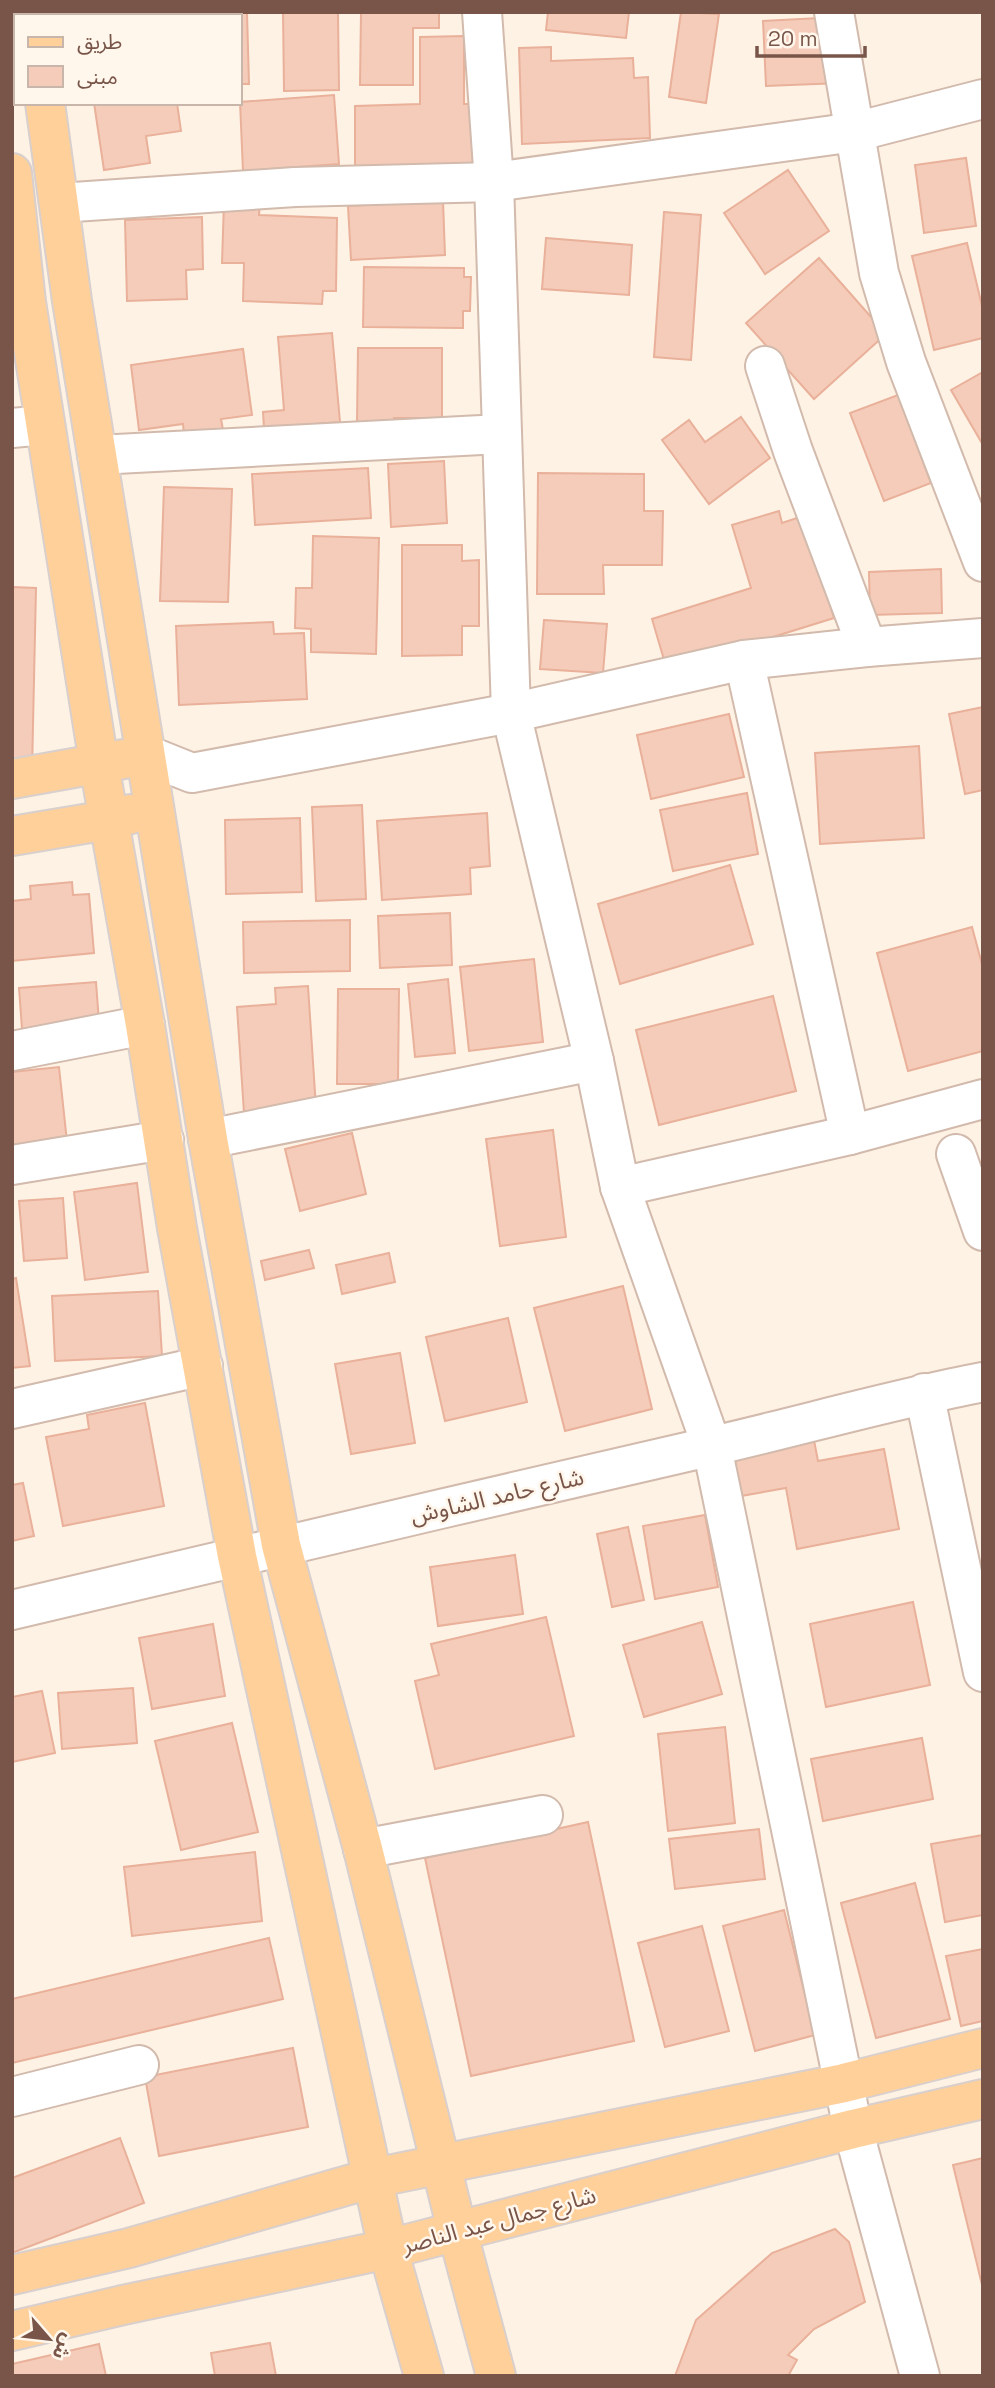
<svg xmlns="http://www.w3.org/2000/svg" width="995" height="2388" font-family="'Space Grotesk','Noto Sans Arabic',sans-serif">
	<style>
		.building { fill: #f5ccba; stroke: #e9b09a; stroke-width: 2 }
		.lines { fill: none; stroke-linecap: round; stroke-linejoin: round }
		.minor-casing { stroke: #d2baac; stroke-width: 42 }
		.major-casing { stroke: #d9cfcc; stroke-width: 42 }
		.minor { stroke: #fff; stroke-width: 38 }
		.major { stroke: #ffd09a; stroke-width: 38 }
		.labels { text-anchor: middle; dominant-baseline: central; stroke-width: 5; stroke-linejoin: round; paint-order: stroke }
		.street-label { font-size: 23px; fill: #785548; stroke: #fff6ec }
	</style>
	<rect width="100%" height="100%" fill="#fef2e5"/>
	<g class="building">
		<path d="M130,12H166L167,15L173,13V16H130Z"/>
		<path d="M183,12H247L249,84H240V16H183Z"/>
		<path d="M283,12H338L339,90L284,91Z"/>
		<path d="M361,12H439V28H413V85H360Z"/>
		<path d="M548,12H629L626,38L546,30Z"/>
		<path d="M681,12L719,14L706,103L669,97Z"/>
		<path d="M838,17L841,83L766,86L763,21Z"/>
		<path d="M464,36V104H476V179L355,180V106L420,104V37Z"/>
		<path d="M551,47V61L633,58L634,78L648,77L650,138L522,144L519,48Z"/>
		<path d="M334,95L339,164L243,171L240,102Z"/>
		<path d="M94,103H177L181,131L146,136L150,163L104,170Z"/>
		<path d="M966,158L976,226L924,233L915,165Z"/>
		<path d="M788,170L829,231L765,274L724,213Z"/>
		<path d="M443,201L445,255L351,260L348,206Z"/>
		<path d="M224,202L260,203L259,215L337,218L336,291H323L322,304L243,301L244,263H222Z"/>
		<path d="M664,212L701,215L691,360L654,357Z"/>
		<path d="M202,217L203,269L186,270L187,299L127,301L125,220Z"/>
		<path d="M546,238L632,245L629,295L542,289Z"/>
		<path d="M967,243L983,310V338L934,350L912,256Z"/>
		<path d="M819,258L886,334L814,399L746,323Z"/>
		<path d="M364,267L464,268V277H471L470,311H463V328L363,327Z"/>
		<path d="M332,333L340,422L264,428L263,412L284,410L278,337Z"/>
		<path d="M358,348H442V418H394L393,423H357Z"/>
		<path d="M243,349L252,415L221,419L223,430L184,435L183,424L139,430L131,365Z"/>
		<path d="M983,372V445L951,390Z"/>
		<path d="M898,395L931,483L884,501L850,413Z"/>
		<path d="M741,417L770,458L709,504L662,440L689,420L705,442Z"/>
		<path d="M444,461L447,523L391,527L388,464Z"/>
		<path d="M368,468L371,518L255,525L252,474Z"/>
		<path d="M538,473L644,474V511H663L662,565H603L604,594H537Z"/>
		<path d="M164,487L232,489L228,602L160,601Z"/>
		<path d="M779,511L782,523L803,516L834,618L667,670L652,619L751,588L732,525Z"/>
		<path d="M313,536L379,538L376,654L311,652V629L295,628L296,588H312Z"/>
		<path d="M402,545H462V561L479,560V626H462V655L402,656Z"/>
		<path d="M941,569L942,613L870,615L869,572Z"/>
		<path d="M12,587L36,588L32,771H12Z"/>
		<path d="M544,620L607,624L603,673L540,669Z"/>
		<path d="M273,622L274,634L304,633L307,699L179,705L176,626Z"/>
		<path d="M983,707V790L965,794L949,714Z"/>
		<path d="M729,714L744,777L651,799L637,735Z"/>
		<path d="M919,746L924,838L820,844L815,753Z"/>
		<path d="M747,793L758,854L673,871L660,810Z"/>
		<path d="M362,805L366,899L316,901L312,807Z"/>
		<path d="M487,813L490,866L470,868L471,894L382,900L377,821Z"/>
		<path d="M300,818L302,892L226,894L225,820Z"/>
		<path d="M730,865L753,944L620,984L598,904Z"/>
		<path d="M72,882L73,895L89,894L94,953L12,961V901L31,899L30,886Z"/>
		<path d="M450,913L452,965L380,968L378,916Z"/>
		<path d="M350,920V971L244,973L243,922Z"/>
		<path d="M972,927L983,968V1051L908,1071L877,953Z"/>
		<path d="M534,959L543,1042L469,1051L460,967Z"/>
		<path d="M448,979L455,1053L415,1057L408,984Z"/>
		<path d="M96,982L99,1022L22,1029L19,988Z"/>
		<path d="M308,986L316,1108L244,1113L237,1007L276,1004L275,988Z"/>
		<path d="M338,989H399L398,1084H337Z"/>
		<path d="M773,996L796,1091L659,1125L636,1030Z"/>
		<path d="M59,1067L67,1142L12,1149V1072Z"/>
		<path d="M553,1130L566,1237L500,1246L486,1139Z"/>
		<path d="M352,1133L366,1194L300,1211L285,1149Z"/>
		<path d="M137,1183L148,1272L85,1280L74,1192Z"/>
		<path d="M63,1198L67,1258L24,1261L19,1201Z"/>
		<path d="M309,1250L314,1268L265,1280L261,1261Z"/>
		<path d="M389,1253L395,1282L342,1294L336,1265Z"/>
		<path d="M16,1278L30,1366L12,1368V1279Z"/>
		<path d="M623,1286L652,1409L565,1431L534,1308Z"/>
		<path d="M158,1291L162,1356L55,1361L52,1296Z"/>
		<path d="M508,1318L527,1402L445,1421L426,1337Z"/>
		<path d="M400,1353L415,1443L351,1454L335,1364Z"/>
		<path d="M145,1403L164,1506L63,1526L46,1437L89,1429L87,1415Z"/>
		<path d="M813,1435L818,1461L884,1449L899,1529L797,1549L786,1488L741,1496L732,1451Z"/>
		<path d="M23,1483L34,1536L12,1541V1485Z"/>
		<path d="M705,1515L718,1587L655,1599L643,1526Z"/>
		<path d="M628,1527L644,1600L612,1607L597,1534Z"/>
		<path d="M515,1555L523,1614L438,1626L430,1567Z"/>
		<path d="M913,1602L930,1685L826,1707L810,1624Z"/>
		<path d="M546,1617L574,1736L435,1769L415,1681L439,1675L431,1644Z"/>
		<path d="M702,1622L722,1694L644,1717L623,1645Z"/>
		<path d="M213,1624L225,1696L152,1709L139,1638Z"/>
		<path d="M133,1688L137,1743L62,1749L58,1693Z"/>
		<path d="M42,1691L55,1753L12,1762V1697Z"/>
		<path d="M232,1723L258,1832L181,1850L155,1741Z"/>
		<path d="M725,1727L735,1823L668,1831L658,1734Z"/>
		<path d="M922,1738L933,1799L823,1821L811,1759Z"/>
		<path d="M588,1822L634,2041L471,2076L425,1858Z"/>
		<path d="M759,1829L765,1879L675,1889L669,1839Z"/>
		<path d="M983,1835V1915L945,1922L931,1844Z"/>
		<path d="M255,1852L262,1921L132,1936L124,1867Z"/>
		<path d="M915,1883L950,2019L876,2038L841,1903Z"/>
		<path d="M784,1910L815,2035L755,2051L723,1926Z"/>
		<path d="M702,1926L729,2031L665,2047L638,1943Z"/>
		<path d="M269,1938L283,1999L12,2063V1999Z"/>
		<path d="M983,1949V2021L961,2026L946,1956Z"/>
		<path d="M293,2048L308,2127L159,2156L145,2077Z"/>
		<path d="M120,2138L144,2203L12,2253V2178Z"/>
		<path d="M983,2158V2289L953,2165Z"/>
		<path d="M835,2229L849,2242L865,2302L814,2329L788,2355L797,2360L788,2376H675L696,2320L772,2253Z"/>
		<path d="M270,2343L276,2376H215L211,2353Z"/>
		<path d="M99,2344L106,2376H12V2364Z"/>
	</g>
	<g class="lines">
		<g class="minor-casing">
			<g id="minor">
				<path d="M482,12L494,182L511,713L594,1061L620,1187L712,1447L853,2129L920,2376"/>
				<path d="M834,12L879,273L906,362L983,562"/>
				<path d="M59,203L295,187L494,182L855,132L983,99"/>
				<path d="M765,366L793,451L867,647"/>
				<path d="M12,428L45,425"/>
				<path d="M97,455L501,434"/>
				<path d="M744,660L850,1135"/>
				<path d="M147,755L192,773L511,713L744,660L867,647L983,638"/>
				<path d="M12,1051L145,1025"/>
				<path d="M208,1139L594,1061"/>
				<path d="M956,1154L983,1231"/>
				<path d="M12,1165L164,1140"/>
				<path d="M620,1187L850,1135L983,1099"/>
				<path d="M924,1393L983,1672"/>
				<path d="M12,1409L203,1366"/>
				<path d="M12,1610C243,1555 473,1501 704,1448C797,1427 889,1400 983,1382"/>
				<path d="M363,1849L543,1815"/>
				<path d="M12,2097L139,2065"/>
			</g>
		</g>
		<g class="major-casing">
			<g id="major">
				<path d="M32,12L33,16"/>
				<path d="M45,103L72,301L208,1139L281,1545L363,1849L457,2230L496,2376"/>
				<path d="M12,173L26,302L99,764L145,1025L177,1228L237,1556L388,2249L424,2376"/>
				<path d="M12,779L124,759"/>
				<path d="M12,836L108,820L131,814"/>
				<path d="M12,2275L129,2248L373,2178L844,2083L983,2048"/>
				<path d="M12,2331L123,2305L388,2249L853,2129L983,2099"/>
			</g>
		</g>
		<use href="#minor" class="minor"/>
		<use href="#major" class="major"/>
	</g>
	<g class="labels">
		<g class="street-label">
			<text transform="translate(497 1496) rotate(-13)">شارع حامد الشاوش</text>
			<text transform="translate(499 2220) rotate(-15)">شارع جمال عبد الناصر</text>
		</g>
	</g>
	<rect width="995" height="2388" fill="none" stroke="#785548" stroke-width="28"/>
	<rect x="14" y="14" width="228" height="91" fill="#fff6ec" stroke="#c9b6aa" stroke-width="2"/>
	<rect x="28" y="37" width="35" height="10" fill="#ffd09a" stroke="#c9b6aa" stroke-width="2"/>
	<text x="77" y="49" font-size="21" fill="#785548">طريق</text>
	<rect x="28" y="66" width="35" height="21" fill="#f5ccba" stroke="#c9b6aa" stroke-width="2"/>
	<text x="77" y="84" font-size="21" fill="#785548">مبنى</text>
	<g transform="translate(49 2339) rotate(118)" stroke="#fff6ec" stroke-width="5" paint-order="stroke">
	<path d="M0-5L12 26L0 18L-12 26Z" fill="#785548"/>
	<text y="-10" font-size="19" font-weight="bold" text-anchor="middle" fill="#785548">ش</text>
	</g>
	<path d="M757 46v10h108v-10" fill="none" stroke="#785548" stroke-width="3.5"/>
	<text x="768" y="46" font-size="21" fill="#785548" stroke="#fff6ec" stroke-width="5" paint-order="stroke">20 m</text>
</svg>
